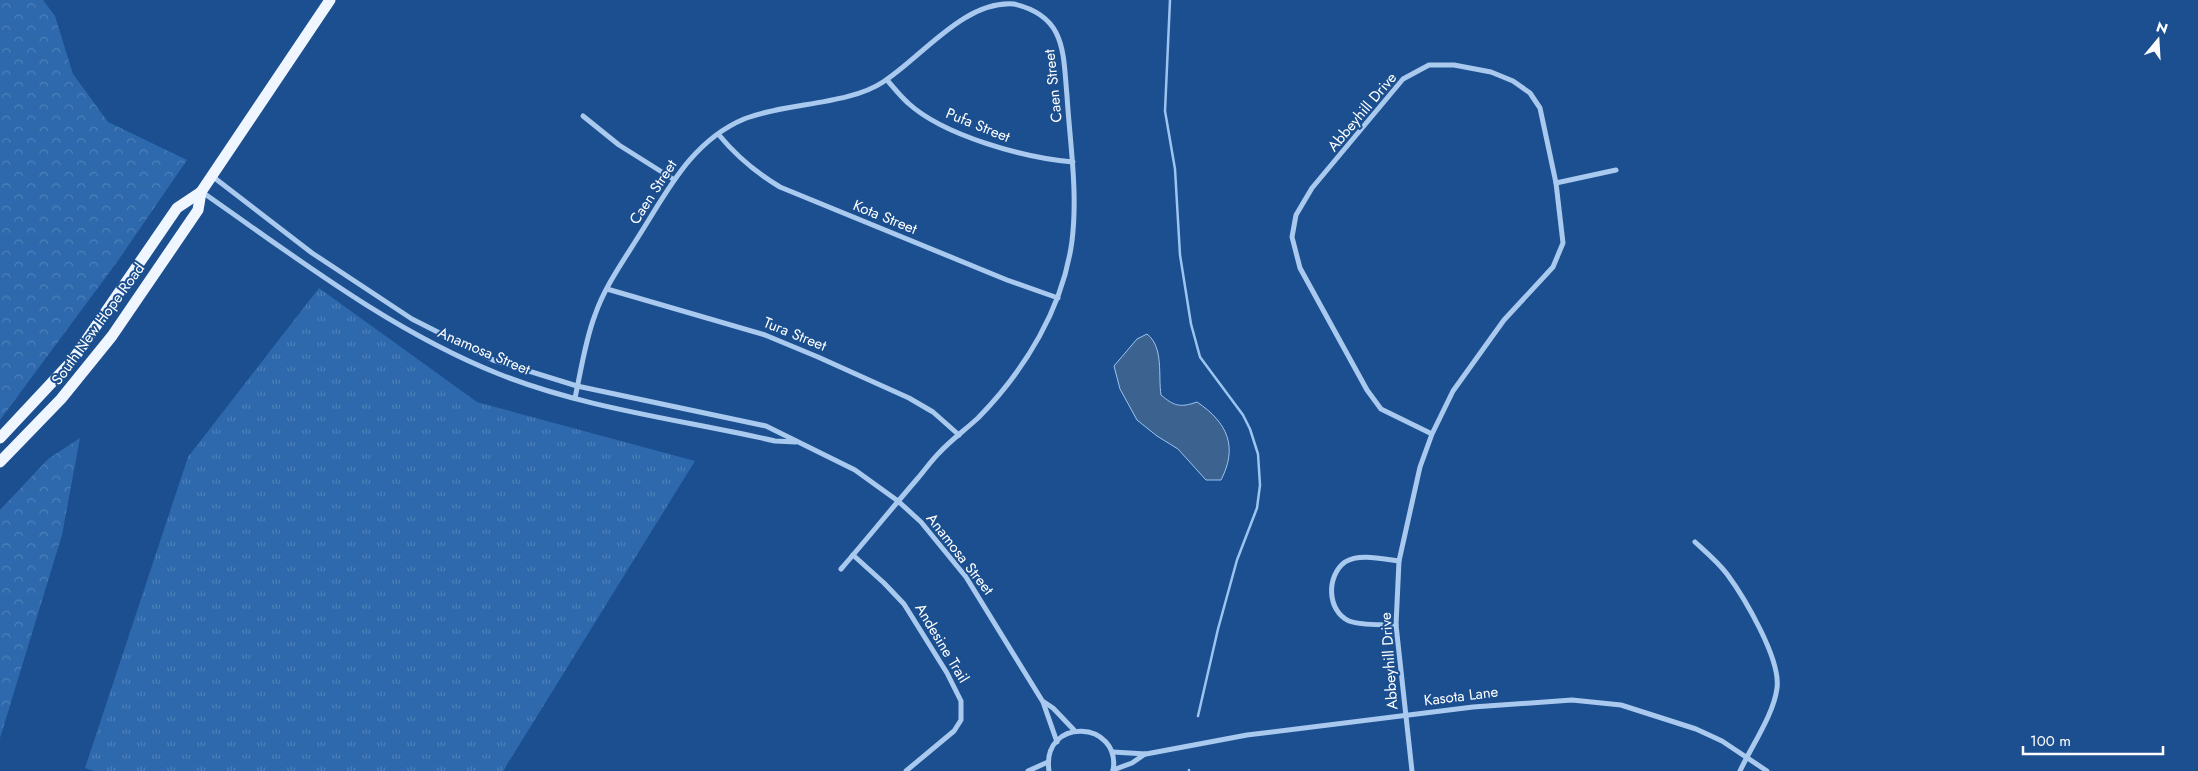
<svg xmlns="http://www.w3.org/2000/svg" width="2198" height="771" font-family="Jost,sans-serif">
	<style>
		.grass { fill: url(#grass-tufts) }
		.forest { fill: url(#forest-crowns) }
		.water { fill: #3c6290; stroke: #9cc4f0 }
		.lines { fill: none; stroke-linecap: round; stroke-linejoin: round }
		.stream { stroke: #9cc4f0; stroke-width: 2.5 }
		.street { stroke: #a9c9ee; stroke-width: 5 }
		.primary { stroke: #f0f6ff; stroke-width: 11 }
		.labels { text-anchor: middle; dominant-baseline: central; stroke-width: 4; stroke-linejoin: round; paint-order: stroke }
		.street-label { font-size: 15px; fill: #fff; stroke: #1b4f8f }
	</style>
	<defs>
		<pattern id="grass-tufts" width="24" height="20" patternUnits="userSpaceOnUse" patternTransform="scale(1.25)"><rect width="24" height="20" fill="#2e69ad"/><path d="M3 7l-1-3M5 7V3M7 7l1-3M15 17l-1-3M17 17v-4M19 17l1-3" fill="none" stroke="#4d80b9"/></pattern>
		<pattern id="forest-crowns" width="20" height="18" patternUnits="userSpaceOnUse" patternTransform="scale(1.25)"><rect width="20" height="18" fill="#2e69ad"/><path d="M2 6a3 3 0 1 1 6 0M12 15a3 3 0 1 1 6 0" fill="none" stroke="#4d80b9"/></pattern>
	</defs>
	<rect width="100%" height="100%" fill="#1b4f8f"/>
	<path class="grass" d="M319,288L477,402L695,461L503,771H94L85,768L188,457Z"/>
	<g class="forest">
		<path d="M0,0H43L55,16L73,74L108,122L187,160L117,262L0,420Z"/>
		<path d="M80,438L62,535L0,738V510L48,459Z"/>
	</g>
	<path class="water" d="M1147,334C1164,347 1158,376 1161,395C1174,406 1180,408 1197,402C1228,423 1238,447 1221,480H1206L1178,449L1157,436L1137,420L1120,389L1114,366L1137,339Z"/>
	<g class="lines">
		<g class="stream">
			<path d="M1170,0L1165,111L1175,169L1180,255L1191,324L1200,357L1243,415L1250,429L1258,454L1260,485L1257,508L1237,560L1218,629L1198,716"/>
			<path d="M1189,771V770"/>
		</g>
		<g class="street">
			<path d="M887,80C894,88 900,96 908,103C944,136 1025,158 1073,162"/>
			<path d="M583,116L619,145L673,179"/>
			<path d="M719,135C737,157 755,172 780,187L1007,280L1058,298"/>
			<path d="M212,176L312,253L412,319L493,360L577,386L766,426L855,470L898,501L921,522L966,577L1043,702L1057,742"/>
			<path d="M1556,183L1616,170"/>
			<path d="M202,192C297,258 391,331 499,374C587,409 684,420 775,441L796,442"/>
			<path d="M607,289L765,335L818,357L909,398L933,412L959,435"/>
			<path d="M575,398C581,371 585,341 595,315C605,286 624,260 640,234C668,190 692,141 744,119C784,103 849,105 883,82C921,58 964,0 1014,4C1066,16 1063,52 1067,96C1070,144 1078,192 1072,241C1063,308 1025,370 978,418C965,430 951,440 939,453C931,461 925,470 918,478C892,508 867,539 841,569"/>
			<path d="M1695,542C1706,552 1718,562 1727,574C1744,597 1781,659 1777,688C1774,714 1751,747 1740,771"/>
			<path d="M853,555L884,583L904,604L947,673L961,701V720L954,731L906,771"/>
			<path d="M1396,625C1382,624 1362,626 1349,621C1327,611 1326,576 1345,562C1359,553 1383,559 1399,561"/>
			<path d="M1044,702L1053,708L1074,730"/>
			<path d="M1113,752L1146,754L1247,735L1473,707L1572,700L1621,705L1696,729L1722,741L1767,771"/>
			<path d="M1113,770L1132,763L1145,754"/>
			<path d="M1028,771L1048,762"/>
			<path d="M1049,771C1041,716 1122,720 1113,771"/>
			<path d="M1412,771L1396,625L1399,561L1420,467L1432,434L1453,391L1504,320L1553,267L1563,243L1556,183L1540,108L1530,93L1513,81L1491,72L1454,65H1429L1403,79L1312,188L1296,215L1292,237L1300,268L1367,390L1381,409L1432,434"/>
		</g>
		<g class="primary">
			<path d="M0,438L72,361L177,208L201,192L330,0"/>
			<path d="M0,462L61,399L112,336L198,210L201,192"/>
		</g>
	</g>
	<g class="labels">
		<g class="street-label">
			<text transform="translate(1053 86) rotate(-96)">Caen Street</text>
			<text transform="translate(1362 112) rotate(-50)">Abbeyhill Drive</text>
			<text transform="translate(978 125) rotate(22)">Pufa Street</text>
			<text transform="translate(653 192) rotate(-57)">Caen Street</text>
			<text transform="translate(885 217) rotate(22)">Kota Street</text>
			<text transform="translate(98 324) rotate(-54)">South New Hope Road</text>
			<text transform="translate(795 334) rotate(22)">Tura Street</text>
			<text transform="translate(484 351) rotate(23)">Anamosa Street</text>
			<text transform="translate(960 554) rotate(52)">Anamosa Street</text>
			<text transform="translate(942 643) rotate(59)">Andesine Trail</text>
			<text transform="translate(1389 661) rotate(-94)">Abbeyhill Drive</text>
			<text transform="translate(1461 696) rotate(-7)">Kasota Lane</text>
		</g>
	</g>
	<g transform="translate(2158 40) rotate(18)" stroke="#1b4f8f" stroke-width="4" paint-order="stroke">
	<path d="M0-4L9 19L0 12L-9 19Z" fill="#ffffff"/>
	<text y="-8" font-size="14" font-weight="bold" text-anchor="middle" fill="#ffffff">N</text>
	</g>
	<path d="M2023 746v8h140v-8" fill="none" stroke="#ffffff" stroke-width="2.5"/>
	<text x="2030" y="746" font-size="15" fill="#ffffff" stroke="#1b4f8f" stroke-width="4" paint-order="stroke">100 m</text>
</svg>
